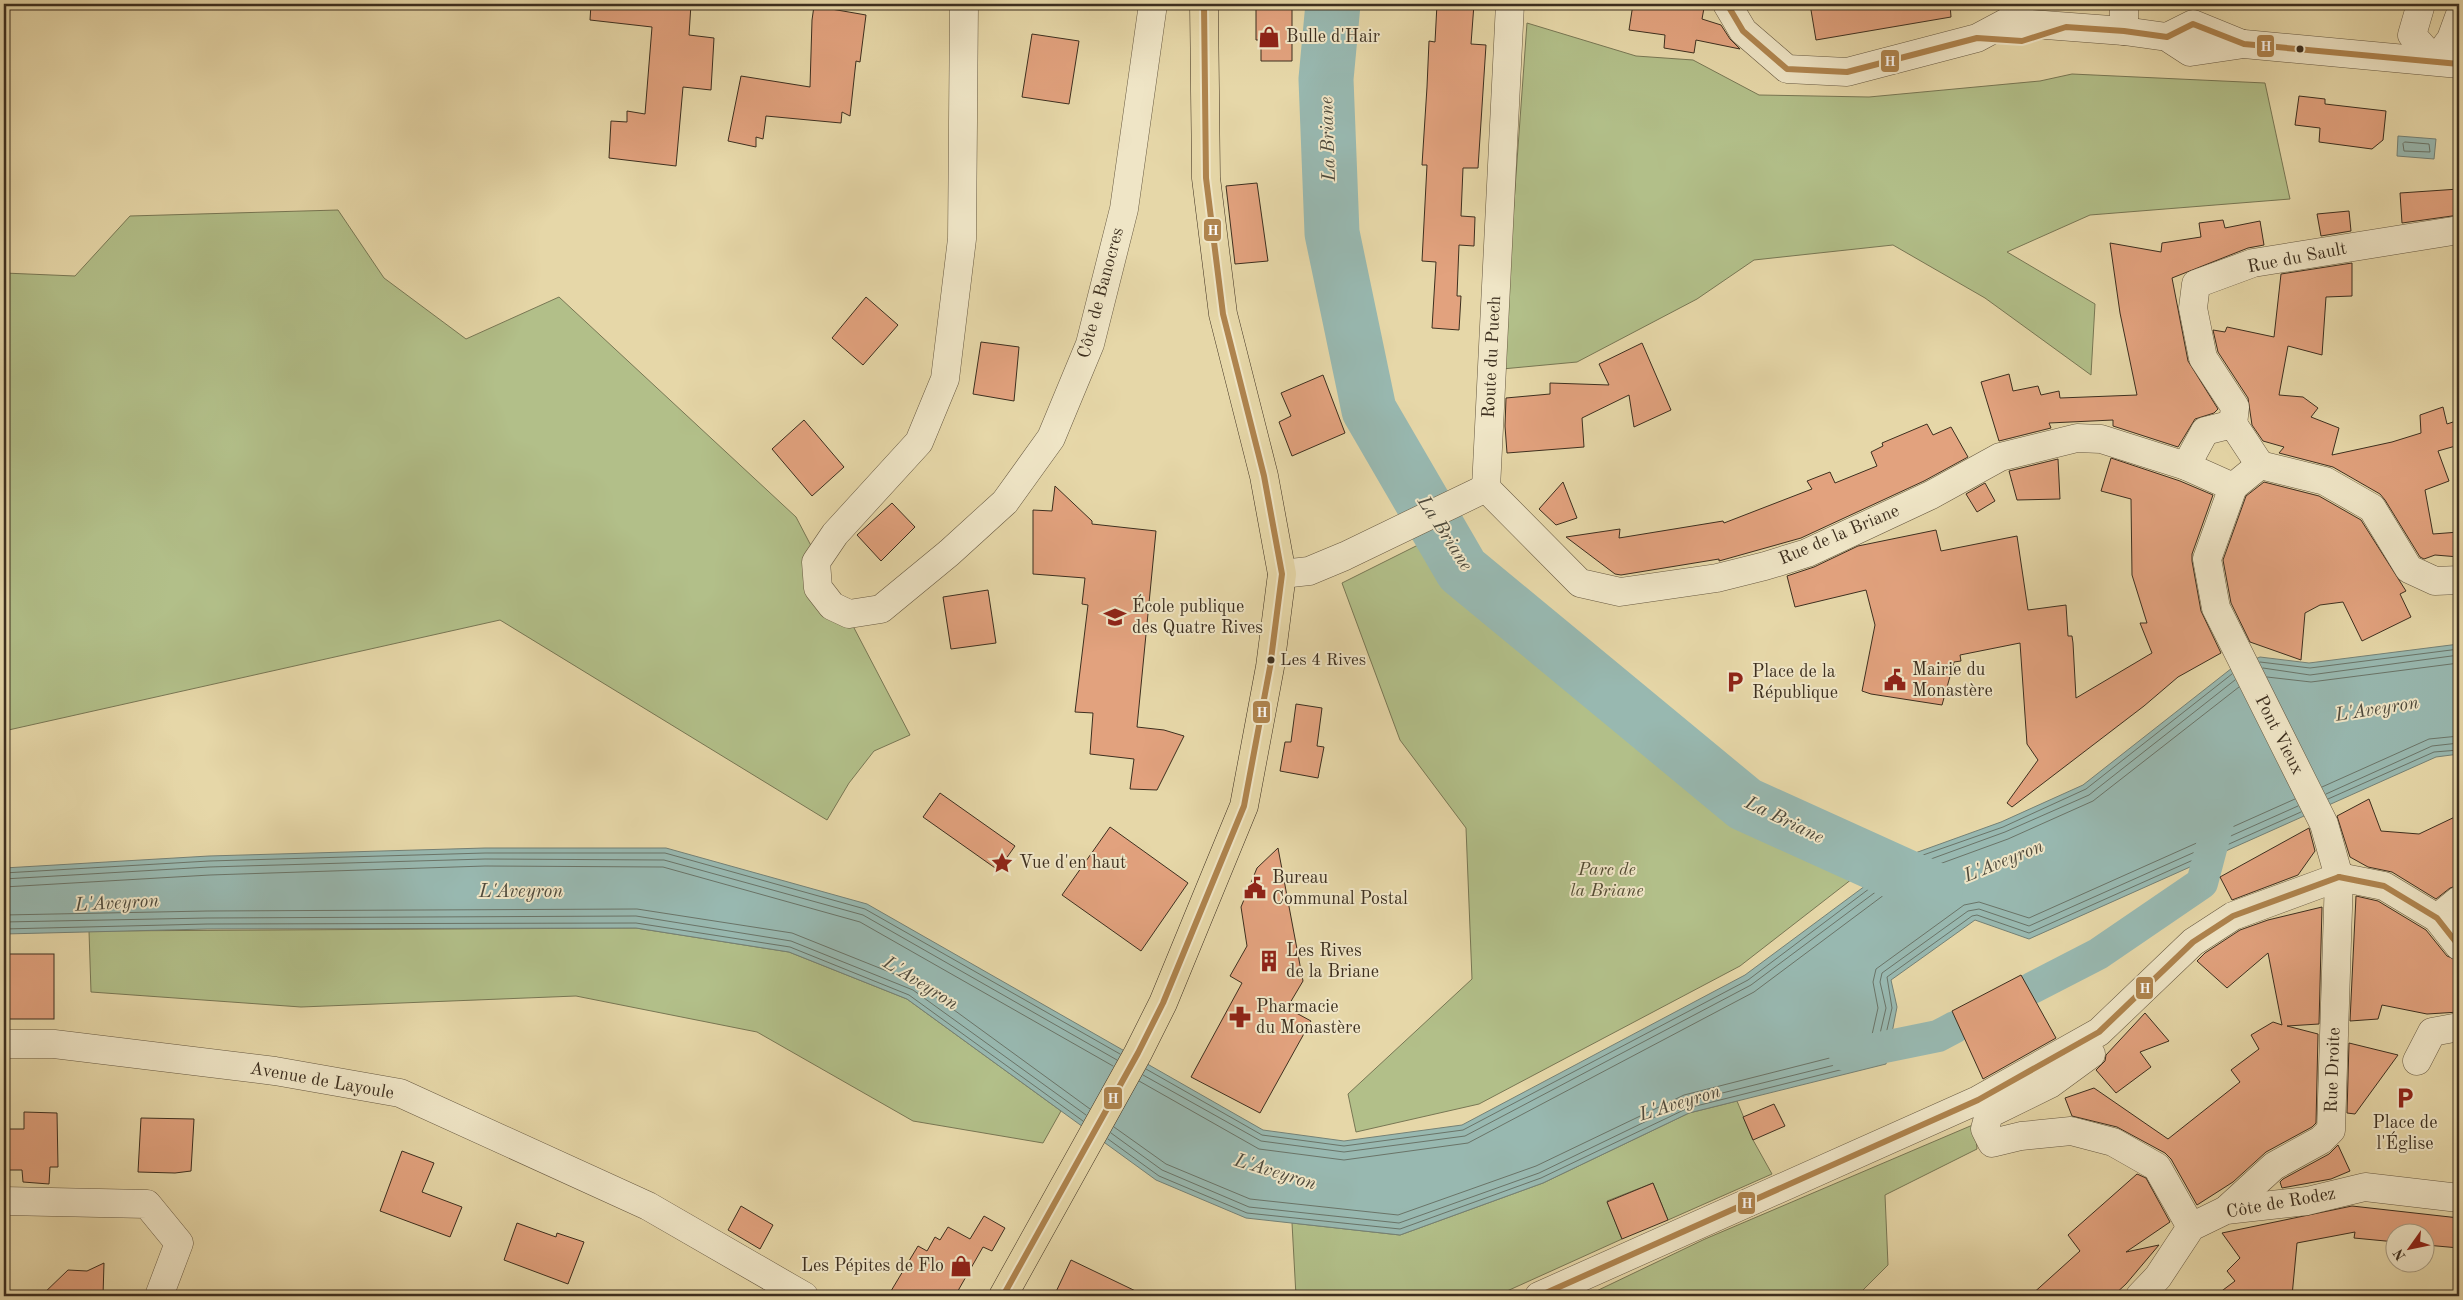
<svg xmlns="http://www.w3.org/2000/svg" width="2463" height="1300" font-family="'Old Standard TT',serif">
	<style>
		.green { fill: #b2bf89; stroke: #787754 }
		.water { fill: #98b8b0; stroke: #748176 }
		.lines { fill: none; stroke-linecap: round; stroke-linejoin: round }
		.shore { stroke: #6a7468; stroke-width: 1 }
		.canal { stroke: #98b8b0; stroke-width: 32 }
		.river { stroke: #98b8b0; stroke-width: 55 }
		.building { fill: #e2a27e; stroke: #3d2f1f }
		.minor-casing { stroke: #675941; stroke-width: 29 }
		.major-casing { stroke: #3d2f1f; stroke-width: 29 }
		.minor { stroke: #efe5c6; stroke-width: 28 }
		.major { stroke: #e6d7a8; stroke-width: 28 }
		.bus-1-casing { stroke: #efe5c6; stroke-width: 10 }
		.bus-1 { stroke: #af844e; stroke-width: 6 }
		.bus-dot { fill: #3d2f1f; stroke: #efe5c6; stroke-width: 2 }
		.labels { text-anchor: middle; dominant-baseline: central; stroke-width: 4; stroke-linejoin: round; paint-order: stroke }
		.bus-label { font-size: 17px; fill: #3d2f1f; stroke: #efe5c6; text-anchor: start }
		.poi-label { font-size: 18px; fill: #3d2f1f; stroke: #efe5c6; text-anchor: start }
		.street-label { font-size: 18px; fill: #3d2f1f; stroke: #efe5c6 }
		.park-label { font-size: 18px; font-style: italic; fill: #544c34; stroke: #efe5c6 }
		.water-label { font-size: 19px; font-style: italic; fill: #4f4a3c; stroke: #efe5c6 }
		.line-badge { stroke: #efe5c6; stroke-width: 2 }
		.badge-label { font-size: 14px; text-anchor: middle; font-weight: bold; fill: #fff }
	</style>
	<rect width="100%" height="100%" fill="#e6d7a8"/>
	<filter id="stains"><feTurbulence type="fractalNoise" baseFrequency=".004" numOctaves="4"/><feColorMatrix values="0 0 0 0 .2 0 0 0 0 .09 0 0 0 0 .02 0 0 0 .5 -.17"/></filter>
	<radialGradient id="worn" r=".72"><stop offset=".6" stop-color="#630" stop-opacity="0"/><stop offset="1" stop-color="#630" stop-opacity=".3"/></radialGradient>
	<g class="green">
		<path d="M1527,23L1636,56L1693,60L1759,95L1869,97L2040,81L2072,74L2265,83L2290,199L2090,215L2007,252L2095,304L2091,375L1985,298L1893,245L1754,260L1697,299L1577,362L1502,369Z"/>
		<path d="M338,210L384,278L466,339L559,297L796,517L910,735L874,751L849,783L827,820L500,620L4,731V273L75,276L130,216Z"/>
		<path d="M1422,543L1455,574L1738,811L1820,858L1861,872L1740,966L1479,1104L1356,1132L1348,1094L1472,979L1466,828L1400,740L1342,583Z"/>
		<path d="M636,928L789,952L907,999L1061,1111L1043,1143L913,1121L757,1032L576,996L301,1007L91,992L89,931Z"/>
		<path d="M1737,1101L1753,1140L1772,1174L1668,1220L1653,1183L1607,1201L1622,1239L1496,1296H1296L1292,1223L1400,1235L1543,1183L1689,1113Z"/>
		<path d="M1975,1124L1977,1149L1885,1195L1888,1265L1857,1296H1586L1705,1239Z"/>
	</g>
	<g class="water">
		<path d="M2398,136L2436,139L2434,159L2397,156Z"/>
		<path d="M2459,644V754L2436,757L2029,939L1975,920L1891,980L1897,1007L1886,1064L1689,1113L1543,1183L1400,1235L1246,1218L1156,1180L907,999L789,952L636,928L207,929L4,934V868L209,856L485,848H666L867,904L1263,1130L1344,1141L1462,1125L1745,975L1904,857L2001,822L2083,785L2232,668L2260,657L2309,663Z"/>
	</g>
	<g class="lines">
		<g class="shore">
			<path d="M2405,142L2429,144L2430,152L2404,151L2403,144Z"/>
			<path d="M2260,662L2310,668L2459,649"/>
			<path d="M2263,668L2310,675L2459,655"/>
			<path d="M2267,677L2311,682L2459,663"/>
			<path d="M2322,787L2429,739L2459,736"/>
			<path d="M2326,794L2432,746L2459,743"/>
			<path d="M2328,799L2434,752L2459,750"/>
			<path d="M4,873L209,861L485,853H665L865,909L1120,1054"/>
			<path d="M4,879L209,867L485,859L664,860L863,915L1117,1060"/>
			<path d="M4,887L210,875L485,866L663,867L860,922L1113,1066"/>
			<path d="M4,915L207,911L637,909L792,933L917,983L1090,1109"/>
			<path d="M4,922L207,918L636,916L791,941L913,990L1086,1115"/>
			<path d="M4,929L207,924L636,923L790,947L909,995L1083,1121"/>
			<path d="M1146,1069L1262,1135L1344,1146L1463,1130L1748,980L1906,861L2003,827L2086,789L2232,674"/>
			<path d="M1143,1075L1261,1141L1344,1152L1465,1136L1751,985L1909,867L2005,832L2089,795L2235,680"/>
			<path d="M1139,1081L1259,1149L1344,1160L1468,1143L1754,992L1912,874L2008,839L2093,801L2239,687"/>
			<path d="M1114,1127L1166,1164L1250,1199L1398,1215L1536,1166L1684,1095L1869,1048L1878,1008L1873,982L1876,969L1964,905L1979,902L2029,918L2295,799"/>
			<path d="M1111,1133L1162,1170L1249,1207L1399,1223L1539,1173L1686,1102L1875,1055L1886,1008L1880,982L1882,973L1968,911L1979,909L2029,926L2298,806"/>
			<path d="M1108,1139L1159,1176L1247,1213L1400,1229L1541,1178L1688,1108L1880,1060L1892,1008L1887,977L1972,916L1977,915L2029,933L2301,812"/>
		</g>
		<g class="canal">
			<path d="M2032,988L2098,954L2202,883L2220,815"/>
			<path d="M1845,1055L1938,1036L1955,1027"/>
		</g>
		<path class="river" d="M1333,4L1326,79L1332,233L1369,410L1462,570L1745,804L1935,890"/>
	</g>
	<g class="building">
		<path d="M591,4H691L689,35L714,38L711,90L683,87L676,166L609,158L611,121L627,122V111L645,114L652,27L590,20Z"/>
		<path d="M1256,4H1288V9H1292V61H1261V40H1256Z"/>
		<path d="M1437,4H1474L1471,44L1486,45L1478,168H1463L1461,216L1475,217L1474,246L1459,245L1457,296H1461L1459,330L1432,328L1436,262L1422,261L1427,165H1422L1427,87L1429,41L1435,42Z"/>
		<path d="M1633,4H1679L1704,8L1702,19L1721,25L1730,39L1740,49L1696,40L1694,53L1664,48L1665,35L1629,30Z"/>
		<path d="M1810,4H1950L1951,17L1816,40Z"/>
		<path d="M814,6L866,15L860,62L856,61L850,116L842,112L841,123L766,116L763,139L756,137V147L728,141L741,76L810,87L812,20Z"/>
		<path d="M1032,34L1079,41L1069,104L1022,97Z"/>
		<path d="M2299,96L2325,99V104L2386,111L2383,140L2372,149L2319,142L2320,128L2295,125Z"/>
		<path d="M1257,183L1268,261L1235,264L1226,186Z"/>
		<path d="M2459,189V215L2402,223L2400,193Z"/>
		<path d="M2349,211L2351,231L2321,236L2317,214Z"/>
		<path d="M2223,220L2225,228L2260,221L2264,245L2248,248L2172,278L2188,361L2218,409L2214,413L2195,419L2178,447L2113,426V420L2049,423L2051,428L1999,441L1981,382L2009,374L2013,391L2038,386L2041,395L2059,391L2060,398L2137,395L2120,313L2110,243L2161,252L2162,243L2201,237L2199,223Z"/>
		<path d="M2352,263V296L2326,297L2322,355L2288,346L2279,395L2303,397L2318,408L2311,417L2339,428L2332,455L2392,442L2421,433L2420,415L2443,407L2447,424L2459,420V445L2438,451L2449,481L2425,490L2433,534L2459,532V557L2435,555L2424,559L2420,557L2385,500L2380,494L2333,467L2279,453L2284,447L2263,441L2252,425L2248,398L2218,352L2213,330L2225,332L2227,327L2274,337L2281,274Z"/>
		<path d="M866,297L898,325L863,365L832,338Z"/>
		<path d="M981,342L1019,347L1014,401L973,394Z"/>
		<path d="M1642,343L1671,410L1634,427L1629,395L1582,418L1584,447L1507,453L1505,426L1506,398L1550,394V383L1609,385L1599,364Z"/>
		<path d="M1323,375L1345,433L1292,456L1279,422L1291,416L1281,393Z"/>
		<path d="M804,420L844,467L812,496L772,449Z"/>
		<path d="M1927,424L1933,435L1951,427L1968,457L1924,481L1801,538L1719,561V559L1621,575L1615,574L1566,537L1620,529L1619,538L1723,521L1724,523L1812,489L1807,481L1830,472L1835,483L1877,466L1871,452L1883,446L1882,443Z"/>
		<path d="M2111,458L2180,481L2213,495L2192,554V561L2201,611L2221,653L2178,677L2144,706L2012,807L2007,803L2038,760L2027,744L2020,643L1960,655L1961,661L1954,662L1942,705L1871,694L1862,691L1875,625L1866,590L1795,607L1787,576L1814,567L1858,546L1936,530L1941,551L2017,536L2028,610L2066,605L2068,636H2072L2073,643L2076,698L2152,653L2140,623H2147L2132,575L2131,499L2101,491Z"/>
		<path d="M2058,459L2060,499L2017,500L2009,471Z"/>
		<path d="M1563,482L1577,518L1556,525L1539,509Z"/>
		<path d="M2264,482L2319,496L2361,520L2406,591L2400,594L2411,617L2362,641L2343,602L2320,605L2305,613L2301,660L2250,642L2231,603L2223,560L2246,496Z"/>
		<path d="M1985,483L1995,501L1977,512L1966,494Z"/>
		<path d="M1055,486L1092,521V524L1156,531L1137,727L1164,730L1184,736L1157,790L1130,789L1134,759L1090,754L1093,713L1075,712L1088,605L1082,604L1085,578L1033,574V510L1052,511Z"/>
		<path d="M892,503L915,527L881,561L857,535Z"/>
		<path d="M988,590L996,643L951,649L943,597Z"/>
		<path d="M1296,704L1322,708L1317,746L1324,747L1318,778L1280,771L1285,742H1291Z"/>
		<path d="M940,793L1015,846L998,870L923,817Z"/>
		<path d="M2369,799L2381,831L2419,834L2459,815V885L2450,888L2436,899L2392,872L2368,867L2350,857L2337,816Z"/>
		<path d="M1110,827L1188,883L1141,951L1062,895Z"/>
		<path d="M2309,828L2315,851L2298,875L2232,900L2220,877Z"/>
		<path d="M1278,848L1303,981L1287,1008L1311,1021L1260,1113L1191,1077L1242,983L1230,976L1247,946L1241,907L1257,868Z"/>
		<path d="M2356,896L2378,901L2426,930L2447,956L2459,961V1012L2427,1014L2382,1005L2378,1019L2350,1021Z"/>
		<path d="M2322,907L2319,1024L2287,1026L2318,1034L2316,1123L2312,1127L2266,1152L2233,1182L2197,1205L2171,1159L2165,1153L2117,1127L2072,1116L2065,1098L2094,1088L2168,1139L2240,1082L2231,1070L2259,1049L2251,1035L2273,1022L2282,1025L2268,953L2227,988L2197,961L2205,953L2240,930L2268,920Z"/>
		<rect x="4" y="954" width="50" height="65"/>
		<path d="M2021,975L2056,1038L1983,1079L1952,1011Z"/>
		<path d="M2145,1013L2169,1041L2140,1052L2151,1067L2116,1093L2096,1070L2105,1061L2106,1055Z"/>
		<path d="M2349,1043L2398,1055L2355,1114L2347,1113Z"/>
		<path d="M1774,1104L1785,1126L1753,1140L1743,1117Z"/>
		<path d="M24,1112L57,1113L58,1167H50L49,1184L23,1182L22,1170H5L6,1129H24Z"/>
		<path d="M141,1118L194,1119L191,1171L175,1173L138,1172Z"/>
		<path d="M2338,1145L2350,1171L2331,1179L2282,1188L2280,1182L2283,1179L2329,1154Z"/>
		<path d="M402,1151L434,1163L422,1192L462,1207L450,1237L380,1211Z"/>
		<path d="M2137,1174L2146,1178L2170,1222L2126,1252L2159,1245L2126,1284L2113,1296H2030L2080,1251L2068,1235Z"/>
		<path d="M1653,1183L1668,1220L1622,1239L1607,1202Z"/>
		<path d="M741,1206L773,1225L760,1249L728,1230Z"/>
		<path d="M2352,1206L2459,1218V1248L2426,1245V1232H2396V1242L2354,1238L2355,1232L2297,1243L2292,1296H2215L2235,1281L2227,1271L2240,1258L2222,1233Z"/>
		<path d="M984,1216L1005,1228L992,1251L983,1247L955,1296H888L918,1246L927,1251L935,1237L940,1240L948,1227L970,1239Z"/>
		<path d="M517,1223L556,1237L557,1233L584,1242L568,1284L504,1260Z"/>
		<path d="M1071,1260L1146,1296H1054Z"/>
		<path d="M104,1263L103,1296H41L68,1270L87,1271Z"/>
	</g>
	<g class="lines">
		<g class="minor-casing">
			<g id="minor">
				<path d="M964,4L962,239L945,379L919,442L835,534L816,562L818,588L832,606L849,614L881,609L949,553L1005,502L1051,438L1090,344L1124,209L1153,4"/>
				<path d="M1727,4L1743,31L1787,69L1847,72L1977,38L2007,22L2124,31L2167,37L2190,52L2244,44L2459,64"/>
				<path d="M2421,4L2412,35L2435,61"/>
				<path d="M2124,31V4"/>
				<path d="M2167,37L2193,24L2242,44"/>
				<path d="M2435,61L2451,39L2459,17"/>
				<path d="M2233,424L2235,407L2203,358L2193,308L2196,284L2253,263L2459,230"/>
				<path d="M2260,465L2325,481L2372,508L2409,569L2435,581L2459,580"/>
				<path d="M2186,466L2205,431L2233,424L2260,465"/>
				<path d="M1486,488L1580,583L1620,592L1717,578L1765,566L1807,553L1931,495L2000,457L2077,438L2101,439L2186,466L2233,487L2260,465"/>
				<path d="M1486,488L1510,4"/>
				<path d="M1282,574L1309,571L1345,556L1486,488"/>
				<path d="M2339,877L2384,886L2437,918L2459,946"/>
				<path d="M2437,918L2459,900"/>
				<path d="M4,1044H54L275,1071L400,1093L648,1206L804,1296"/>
				<path d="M2091,1054L2050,1084L1989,1114L1985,1129L1992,1143L2021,1136L2071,1131L2113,1142L2157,1167L2191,1227"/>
				<path d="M2417,1061L2432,1032L2459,1027"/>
				<path d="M4,1201L147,1204L179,1243L159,1296"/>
				<path d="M2226,1210L2274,1166L2321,1140L2331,1130L2339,877L2324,824L2216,608L2207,559L2233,487"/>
				<path d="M1539,1296L1978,1100L2099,1032L2193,942L2233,916L2339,877"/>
				<path d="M2140,1296L2158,1277L2191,1227L2226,1210L2307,1201L2365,1187L2459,1198"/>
			</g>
		</g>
		<g class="major-casing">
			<path id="major" d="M1003,1296L1138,1053L1163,1003L1244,806L1270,667L1282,574L1264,476L1223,314L1206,178L1204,4"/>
		</g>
		<use href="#minor" class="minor"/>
		<use href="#major" class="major"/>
		<g class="bus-1-casing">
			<g id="bus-1">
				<path d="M1727,4L1743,31L1787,69L1847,72L1977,38L2022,41L2066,27L2124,31L2167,37L2193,24L2244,44L2459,64"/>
				<path d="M2339,877L2384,886L2437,918L2459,946"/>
				<path d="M1003,1296L1138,1053L1163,1003L1244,806L1270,667L1282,574L1264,476L1223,314L1206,178L1204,4"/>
				<path d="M1539,1296L1978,1100L2099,1032L2193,942L2233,916L2339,877"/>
			</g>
		</g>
		<use href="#bus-1" class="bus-1"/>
	</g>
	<defs>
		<g id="shop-bare" transform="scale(1.725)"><path d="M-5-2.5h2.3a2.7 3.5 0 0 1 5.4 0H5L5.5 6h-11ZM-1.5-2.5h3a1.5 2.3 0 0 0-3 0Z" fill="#8f2418" stroke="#efe5c6" stroke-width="2.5" paint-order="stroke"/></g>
		<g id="school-bare" transform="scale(1.725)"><path d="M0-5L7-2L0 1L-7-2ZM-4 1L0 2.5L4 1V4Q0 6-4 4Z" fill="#8f2418" stroke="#efe5c6" stroke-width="2.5" paint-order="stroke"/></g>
		<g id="civic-bare" transform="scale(1.725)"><path d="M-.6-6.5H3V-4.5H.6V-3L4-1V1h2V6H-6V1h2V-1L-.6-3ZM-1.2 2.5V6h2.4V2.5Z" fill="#8f2418" stroke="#efe5c6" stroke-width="2.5" paint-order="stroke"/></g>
		<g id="parking-bare" transform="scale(1.725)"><path d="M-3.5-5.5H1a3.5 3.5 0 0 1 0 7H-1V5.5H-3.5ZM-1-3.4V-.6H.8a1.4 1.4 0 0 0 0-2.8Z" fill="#8f2418" stroke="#efe5c6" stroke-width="2.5" paint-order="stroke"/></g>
		<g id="sight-bare" transform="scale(1.725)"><path d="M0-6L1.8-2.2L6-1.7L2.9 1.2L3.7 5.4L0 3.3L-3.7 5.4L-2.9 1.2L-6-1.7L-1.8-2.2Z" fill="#8f2418" stroke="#efe5c6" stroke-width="2.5" paint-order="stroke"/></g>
		<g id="building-bare" transform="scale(1.725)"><path d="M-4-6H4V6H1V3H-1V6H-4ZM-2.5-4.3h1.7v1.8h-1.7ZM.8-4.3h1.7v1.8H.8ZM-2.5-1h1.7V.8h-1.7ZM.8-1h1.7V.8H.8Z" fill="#8f2418" stroke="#efe5c6" stroke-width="2.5" paint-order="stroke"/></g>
		<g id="pharmacy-bare" transform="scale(1.725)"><path d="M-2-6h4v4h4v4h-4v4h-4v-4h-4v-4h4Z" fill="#8f2418" stroke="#efe5c6" stroke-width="2.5" paint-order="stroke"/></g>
	</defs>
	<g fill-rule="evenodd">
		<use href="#shop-bare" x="1269" y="37"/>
		<use href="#school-bare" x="1115" y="617"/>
		<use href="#civic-bare" x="1895" y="680"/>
		<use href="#parking-bare" x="1735" y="682"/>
		<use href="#sight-bare" x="1002" y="863"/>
		<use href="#civic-bare" x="1255" y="888"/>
		<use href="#building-bare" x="1269" y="961"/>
		<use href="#pharmacy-bare" x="1240" y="1017"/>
		<use href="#parking-bare" x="2405" y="1098"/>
		<use href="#shop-bare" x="961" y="1266"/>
	</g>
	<g class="bus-dot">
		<circle cx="2300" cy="49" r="4.5"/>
		<circle cx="1271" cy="660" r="4.5"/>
	</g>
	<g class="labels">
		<g class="bus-label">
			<text x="1280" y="660">Les 4 Rives</text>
		</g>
		<g class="poi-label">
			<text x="1286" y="37">Bulle d'Hair</text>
			<text x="1132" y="607">École publique<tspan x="1132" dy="21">des Quatre Rives</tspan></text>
			<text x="1912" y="670">Mairie du<tspan x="1912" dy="21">Monastère</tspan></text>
			<text x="1752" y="672">Place de la<tspan x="1752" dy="21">République</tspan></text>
			<text x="1019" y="863">Vue d'en haut</text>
			<text x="1272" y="878">Bureau<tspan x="1272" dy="21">Communal Postal</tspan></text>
			<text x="1286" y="951">Les Rives<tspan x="1286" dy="21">de la Briane</tspan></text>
			<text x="1256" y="1007">Pharmacie<tspan x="1256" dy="21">du Monastère</tspan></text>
			<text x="2405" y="1123" text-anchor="middle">Place de<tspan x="2405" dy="21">l'Église</tspan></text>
			<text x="944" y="1266" text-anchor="end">Les Pépites de Flo</text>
		</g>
		<g class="street-label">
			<text transform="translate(2297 258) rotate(-11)">Rue du Sault</text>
			<text transform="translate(1101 293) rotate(-75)">Côte de Banocres</text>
			<text transform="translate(1492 357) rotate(-87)">Route du Puech</text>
			<text transform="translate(1839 535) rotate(-23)">Rue de la Briane</text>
			<text transform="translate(2279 735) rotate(63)">Pont Vieux</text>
			<text transform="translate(2333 1070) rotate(-88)">Rue Droite</text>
			<text transform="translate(322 1081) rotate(10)">Avenue de Layoule</text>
			<text transform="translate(2281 1203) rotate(-10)">Côte de Rodez</text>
		</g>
		<g class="park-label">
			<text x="1607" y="870">Parc de<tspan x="1607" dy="21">la Briane</tspan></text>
		</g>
		<g class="water-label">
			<text transform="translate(1329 139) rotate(-92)">La Briane</text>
			<text transform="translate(1444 534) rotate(57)">La Briane</text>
			<text transform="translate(2377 710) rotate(-9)">L'Aveyron</text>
			<text transform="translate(1784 821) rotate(26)">La Briane</text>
			<text transform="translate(2004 862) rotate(-22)">L'Aveyron</text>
			<text x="521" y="892">L'Aveyron</text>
			<text transform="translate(117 904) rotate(-3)">L'Aveyron</text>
			<text transform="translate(920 984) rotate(32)">L'Aveyron</text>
			<text transform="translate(1680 1104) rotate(-17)">L'Aveyron</text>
			<text transform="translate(1275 1173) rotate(17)">L'Aveyron</text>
		</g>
	</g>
	<g class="line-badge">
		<rect x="2256" y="34" width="19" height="24" rx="5" fill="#af844e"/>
		<rect x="1880" y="49" width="20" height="24" rx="5" fill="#af844e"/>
		<rect x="1203" y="218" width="19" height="24" rx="5" fill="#af844e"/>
		<rect x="1252" y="700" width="19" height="24" rx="5" fill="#af844e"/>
		<rect x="2135" y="976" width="19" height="24" rx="5" fill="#af844e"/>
		<rect x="1103" y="1086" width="20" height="24" rx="5" fill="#af844e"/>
		<rect x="1737" y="1191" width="19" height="24" rx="5" fill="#af844e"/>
	</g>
	<g class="badge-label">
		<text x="2266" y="51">H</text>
		<text x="1890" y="66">H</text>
		<text x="1213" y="235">H</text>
		<text x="1262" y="717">H</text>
		<text x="2145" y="993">H</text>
		<text x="1113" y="1103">H</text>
		<text x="1747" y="1208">H</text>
	</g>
	<rect width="2463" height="1300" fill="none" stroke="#e6d7a8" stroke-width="20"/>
	<rect x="5" y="5" width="2453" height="1290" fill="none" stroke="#3d2f1f" stroke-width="2.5"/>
	<rect x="10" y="10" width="2443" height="1280" fill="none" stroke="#3d2f1f"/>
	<g transform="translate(2410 1248) rotate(237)"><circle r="24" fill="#efe5c6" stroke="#a89c83"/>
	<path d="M0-4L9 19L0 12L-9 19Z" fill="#8f2418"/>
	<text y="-8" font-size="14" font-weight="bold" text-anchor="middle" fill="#3d2f1f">N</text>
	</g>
	<rect width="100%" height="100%" filter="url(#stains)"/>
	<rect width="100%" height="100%" fill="url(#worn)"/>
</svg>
